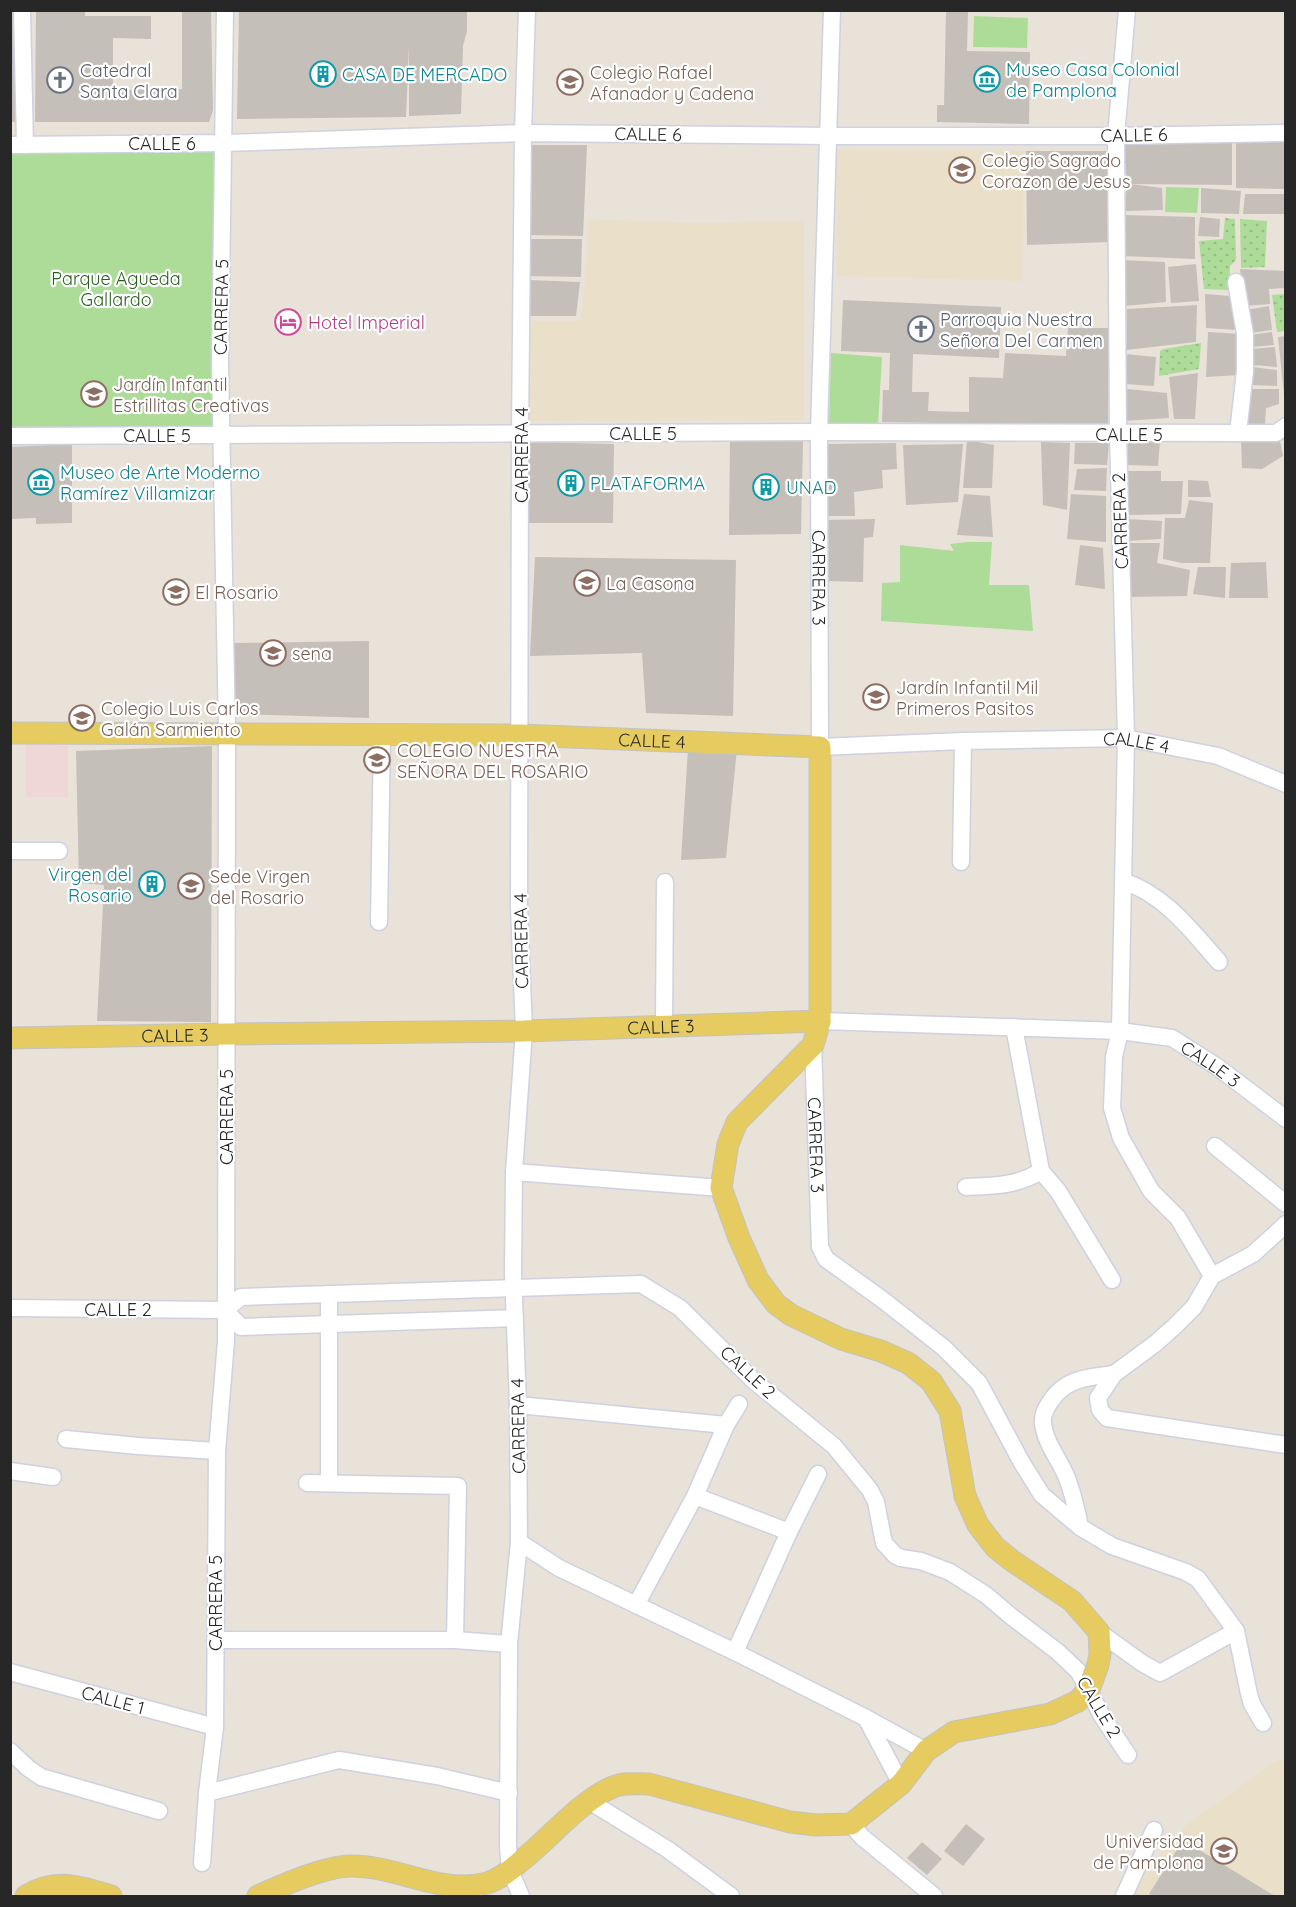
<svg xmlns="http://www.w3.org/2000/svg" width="1296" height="1907" font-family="Quicksand,sans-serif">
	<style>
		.education { fill: #eae0c9 }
		.medical { fill: #efd6d7 }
		.grass { fill: url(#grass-dots) }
		.park { fill: #addc98 }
		.building { fill: #c4bfb9 }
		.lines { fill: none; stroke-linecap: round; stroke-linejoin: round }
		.minor-casing { stroke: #ced1df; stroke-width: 19 }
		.major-casing { stroke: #c3c3c3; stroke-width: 23 }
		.minor { stroke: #fff; stroke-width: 16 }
		.major { stroke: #e6cb60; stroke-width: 21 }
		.major-bridge-casing { stroke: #c3c3c3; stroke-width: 23; stroke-linecap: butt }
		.major-bridge { stroke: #e6cb60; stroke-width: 21 }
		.labels { text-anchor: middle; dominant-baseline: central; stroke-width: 4.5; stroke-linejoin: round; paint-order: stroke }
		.culture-label { font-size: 18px; fill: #0d838f; stroke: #fff; text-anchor: start }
		.worship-label { font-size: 18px; fill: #5b616d; stroke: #fff; text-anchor: start }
		.education-label { font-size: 18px; fill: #785e54; stroke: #fff; text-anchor: start }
		.street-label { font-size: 18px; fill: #272727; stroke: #fff }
		.park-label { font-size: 18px; fill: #295d1d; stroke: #fff }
		.hotel-label { font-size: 18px; fill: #b23c85; stroke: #fff; text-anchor: start }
	</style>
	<defs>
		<pattern id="grass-dots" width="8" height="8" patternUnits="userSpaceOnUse" patternTransform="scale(1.5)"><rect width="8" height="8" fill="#addc98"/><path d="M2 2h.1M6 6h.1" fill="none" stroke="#95bd83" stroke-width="1.8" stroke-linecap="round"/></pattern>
	</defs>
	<rect width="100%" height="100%" fill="#e9e2d9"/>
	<g class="education">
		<path d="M836,150L1024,151L1022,281L837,276Z"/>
		<path d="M588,219L696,223L804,221V420L530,421L527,321H580L585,285Z"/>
		<path d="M1285,1759V1896H1128L1137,1880L1188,1823L1275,1762Z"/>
	</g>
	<path class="medical" d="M68,741V797H26V742Z"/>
	<g class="grass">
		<path d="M1225,218L1235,219L1236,260L1230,266L1229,290L1204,289L1199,241L1223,239Z"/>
		<path d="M1240,219L1267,221L1265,267L1241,268Z"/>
		<path d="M1285,294V331L1277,332L1272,295Z"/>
		<path d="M1201,343L1199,369L1159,376L1160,351L1163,349Z"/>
	</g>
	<g class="park">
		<path d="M974,16L1028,18L1027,48L973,47Z"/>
		<path d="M223,143L220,435L11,433V144Z"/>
		<path d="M1166,187L1199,188L1197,213L1165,212Z"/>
		<path d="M831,353L882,357L878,424L829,425Z"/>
		<path d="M967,542H992L989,585H1029L1033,631L881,621L882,583L900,582V545L954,551L950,544Z"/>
	</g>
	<g class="building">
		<rect x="10" y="10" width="6" height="112"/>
		<path d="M36,10H85V16H151V39L113,38V90L182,89V10H211L213,110L209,122H35Z"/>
		<path d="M239,10H467V31L463,46L461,114L409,116V46L406,117L237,119Z"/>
		<path d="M946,11L968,12L967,51L1030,52L1029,124L937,122V105H944Z"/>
		<path d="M1286,141V189L1236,188V142Z"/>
		<path d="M1123,142H1232V185L1131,184L1162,188L1163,210L1125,211L1127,184Z"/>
		<path d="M528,145H587L583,236L528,235Z"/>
		<path d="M1026,151H1110V242L1027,245Z"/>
		<path d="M1201,188L1241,191L1239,214L1201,213Z"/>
		<path d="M1245,194H1286V214H1243Z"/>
		<path d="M1125,215L1195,217V259L1123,256Z"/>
		<path d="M1200,217L1220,219L1219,237L1198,236Z"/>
		<path d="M528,239H582L581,277L527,276Z"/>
		<path d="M1121,260L1165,262L1166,302L1125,306Z"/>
		<path d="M1196,264L1199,301L1171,303L1168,267Z"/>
		<path d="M1240,269L1286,271V288L1269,289L1270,304L1244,306Z"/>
		<path d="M529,280L580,282L576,316H529Z"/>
		<path d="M1205,294L1230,296L1237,330L1206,328Z"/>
		<path d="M843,300L1001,307L999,358L913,354L912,392H929L928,411L969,412V377L1003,378L1005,353L1066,356L1068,328H1108V426L882,422L883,390H889L890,353L841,351Z"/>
		<path d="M1197,305L1196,342L1126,350L1127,309Z"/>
		<path d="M1269,306L1272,330L1250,333L1246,310Z"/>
		<path d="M1208,332L1240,334L1239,375L1206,377Z"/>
		<path d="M1272,332L1274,345L1251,347L1250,335Z"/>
		<path d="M1286,336V395H1284L1278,337Z"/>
		<path d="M1275,347L1277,367L1253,365L1252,349Z"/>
		<path d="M1125,354L1156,357L1154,386L1125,384Z"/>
		<path d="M1253,367L1277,370V386L1250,385Z"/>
		<path d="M1198,373L1195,419H1174L1169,377Z"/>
		<path d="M1127,389L1167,393L1169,418L1123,421Z"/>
		<path d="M1250,389H1279V404L1266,408L1265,425L1244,424Z"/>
		<path d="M1279,437L1283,456L1262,469L1242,468L1241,438Z"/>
		<path d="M730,439L803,441L801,534L729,535Z"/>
		<path d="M967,440L994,445L992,488H963Z"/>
		<path d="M1160,441L1158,466L1128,465V442Z"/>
		<path d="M529,442L614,444L613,523H526Z"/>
		<path d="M1041,442L1070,443L1067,510L1043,505Z"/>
		<path d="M896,443L897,469L882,470L883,488L854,492L855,516H828L825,487L827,444Z"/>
		<path d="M1075,443H1109L1107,465L1074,464Z"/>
		<path d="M72,444V523L36,524V518L10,519V447Z"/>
		<path d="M963,444L958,502L906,505L903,445Z"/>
		<path d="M1107,468L1106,491L1074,490L1077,469Z"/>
		<path d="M1128,471H1161V481H1183L1181,514L1127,515Z"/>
		<path d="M1188,480L1208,481L1211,497H1188Z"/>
		<path d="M964,494L990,496L993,537L957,535Z"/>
		<path d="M1071,494L1106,496V542L1067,539Z"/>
		<path d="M1189,500L1213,503L1210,563H1182L1163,559L1165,518H1185Z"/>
		<path d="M875,519L873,537L864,538L863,582L827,581L825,520Z"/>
		<path d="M1127,519L1162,521L1161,539L1125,541Z"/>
		<path d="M1126,543H1160L1157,563L1190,570L1187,596L1129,597Z"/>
		<path d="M1080,545L1103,548L1105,589L1075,585Z"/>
		<path d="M535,557L736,560L733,716L646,713L642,653L530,656Z"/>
		<path d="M1266,562L1268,598H1229L1231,563Z"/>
		<path d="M1198,567H1226L1225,598L1193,594Z"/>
		<path d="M369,641V718L234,714L231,643Z"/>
		<path d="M212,746L211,1022L97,1021L104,885L79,883L76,751Z"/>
		<path d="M688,749H737L726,858L681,860Z"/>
		<path d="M966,1824L985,1839L963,1866L944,1851Z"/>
		<path d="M1183,1840L1275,1896H1153L1149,1894Z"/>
		<path d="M922,1842L942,1859L927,1875L907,1858Z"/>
	</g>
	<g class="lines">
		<g class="minor-casing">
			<g id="minor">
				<path d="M22,10L25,145"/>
				<path id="s1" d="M832,10L819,432L820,747L963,741L1126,738L1218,756L1286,784"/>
				<path d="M1127,10L1116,136L1118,434L1126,738L1120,1031L1114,1057L1112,1108L1121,1138L1151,1191L1178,1218L1212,1276"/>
				<path d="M10,145L223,143L523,133L829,136H1116L1286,133"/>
				<path d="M1236,282L1245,334V371L1238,433"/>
				<path d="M10,436L819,432L1238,433H1276L1286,426"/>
				<path d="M10,851H59"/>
				<path d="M961,862L963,741"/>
				<path d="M1123,881C1165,895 1191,930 1219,962"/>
				<path d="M379,922L382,734"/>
				<path id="s2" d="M820,1021L1120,1031L1172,1038L1216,1066L1286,1119"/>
				<path d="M664,1026L665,882"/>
				<path d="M1014,1027L1041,1171L1058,1191L1112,1280"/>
				<path id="s3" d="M813,1045L820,1247L826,1259L883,1300L944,1348L979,1383L1022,1463L1042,1495L1080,1527"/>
				<path d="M1215,1146L1286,1204"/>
				<path d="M514,1172L721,1188"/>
				<path d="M966,1187C993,1186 1017,1186 1041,1171"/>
				<path d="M1286,1224L1253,1254L1212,1276L1194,1307L1175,1326L1156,1343L1114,1374L1098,1398L1100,1410L1107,1418L1286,1445"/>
				<path d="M10,1308L225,1310L241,1297L641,1284L680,1308L754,1381L834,1446L870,1490L876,1502L884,1543L895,1555L901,1558L921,1561L950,1572L986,1595L1012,1617L1058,1652L1079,1672L1102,1716L1128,1755"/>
				<path d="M225,1310L241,1327L515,1318"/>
				<path d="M1114,1374C1089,1377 1065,1378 1050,1402C1046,1408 1042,1416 1043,1423C1045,1443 1060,1460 1067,1478C1073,1494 1077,1511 1080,1527L1112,1546L1186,1572L1198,1579L1236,1631L1249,1694L1252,1704L1263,1723"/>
				<path d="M518,1405L726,1425"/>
				<path d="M66,1439L138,1446L217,1451"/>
				<path d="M10,1471L53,1477"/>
				<path d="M307,1483L458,1486L455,1640"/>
				<path d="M329,1483V1294"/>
				<path d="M695,1496L789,1532"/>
				<path d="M519,1542L559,1568L735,1652L866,1718L926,1751"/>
				<path d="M636,1605L695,1496L726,1425L739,1404"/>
				<path d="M1099,1632L1142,1663L1160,1673L1236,1631"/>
				<path d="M215,1640H455L509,1644"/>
				<path d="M735,1652L789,1532L818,1474"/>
				<path d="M10,1672L215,1727"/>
				<path d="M866,1718L901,1784"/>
				<path d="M10,1751L28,1768L41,1777L159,1811"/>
				<path d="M207,1793L339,1760L437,1776L509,1793"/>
				<path d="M589,1801L667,1849L731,1896"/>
				<path d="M851,1824L862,1837L934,1896"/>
				<path d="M202,1863L207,1793L215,1727L217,1451L226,1341L227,733L220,362L225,10"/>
				<path d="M521,1896L510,1870L508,1847L509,1644L519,1542L518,1405L513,1272L514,1172L524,1031L519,907L520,433L523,133L527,10"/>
				<path d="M1124,1896L1154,1830"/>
			</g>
		</g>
		<g class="major-casing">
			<g id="major">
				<path id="s4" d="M10,733L520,735L820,747V1021L813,1045L737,1122L728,1144L721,1188L739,1238L758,1280L776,1304L791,1315L841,1339L881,1351L908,1363L931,1381L950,1411L965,1496L978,1525L995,1547L1011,1560L1072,1601L1099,1632L1100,1654L1098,1665"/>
				<path id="s5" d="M10,1038L227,1034L524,1031L820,1021"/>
				<path d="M26,1896C57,1877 80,1887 111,1896"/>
				<path d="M258,1896C283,1885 321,1868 348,1866C396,1864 439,1896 487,1883C499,1880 512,1869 521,1861C549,1839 581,1800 613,1787C624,1782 638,1784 649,1784L790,1822L816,1825L851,1824L901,1784L926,1751L954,1732L1050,1714L1078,1701"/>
			</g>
		</g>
		<use href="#minor" class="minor"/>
		<use href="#major" class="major"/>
		<g class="major-bridge-casing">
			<path id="major-bridge" d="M1078,1701L1090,1687L1098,1665"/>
		</g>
		<use href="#major-bridge" class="major-bridge"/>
	</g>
	<defs>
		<g id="building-ring" transform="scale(1.35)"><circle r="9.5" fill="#fff" stroke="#0f9aa8" stroke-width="1.5"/><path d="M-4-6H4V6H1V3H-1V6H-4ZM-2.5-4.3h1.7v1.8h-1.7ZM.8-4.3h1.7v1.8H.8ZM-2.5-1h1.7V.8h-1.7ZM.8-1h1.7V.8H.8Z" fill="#0f9aa8"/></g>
		<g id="museum-ring" transform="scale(1.35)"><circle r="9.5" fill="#fff" stroke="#0f9aa8" stroke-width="1.5"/><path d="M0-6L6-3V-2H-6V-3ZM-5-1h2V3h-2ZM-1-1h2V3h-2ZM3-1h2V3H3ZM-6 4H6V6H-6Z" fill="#0f9aa8"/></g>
		<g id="church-ring" transform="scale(1.35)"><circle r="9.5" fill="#fff" stroke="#6b7280" stroke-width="1.5"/><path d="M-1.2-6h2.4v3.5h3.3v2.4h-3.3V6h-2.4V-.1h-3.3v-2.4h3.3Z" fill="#6b7280"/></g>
		<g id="school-ring" transform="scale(1.35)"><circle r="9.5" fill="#fff" stroke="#8d6e63" stroke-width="1.5"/><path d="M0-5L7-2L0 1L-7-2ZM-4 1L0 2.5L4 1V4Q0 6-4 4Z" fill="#8d6e63"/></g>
		<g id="hotel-ring" transform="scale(1.35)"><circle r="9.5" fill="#fff" stroke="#d1479c" stroke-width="1.5"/><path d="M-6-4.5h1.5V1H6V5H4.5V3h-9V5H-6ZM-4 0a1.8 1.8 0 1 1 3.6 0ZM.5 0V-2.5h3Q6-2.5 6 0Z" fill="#d1479c"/></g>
		<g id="university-ring" transform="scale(1.35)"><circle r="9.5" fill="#fff" stroke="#8d6e63" stroke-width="1.5"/><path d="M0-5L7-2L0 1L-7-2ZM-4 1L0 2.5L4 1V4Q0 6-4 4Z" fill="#8d6e63"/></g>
	</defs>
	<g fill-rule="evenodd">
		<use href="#building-ring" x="323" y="74"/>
		<use href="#museum-ring" x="987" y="79"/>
		<use href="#church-ring" x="60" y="80"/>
		<use href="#school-ring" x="570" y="82"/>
		<use href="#school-ring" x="962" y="170"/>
		<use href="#hotel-ring" x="288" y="322"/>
		<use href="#church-ring" x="921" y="329"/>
		<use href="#school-ring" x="94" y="394"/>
		<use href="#museum-ring" x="41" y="482"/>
		<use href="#building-ring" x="571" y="483"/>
		<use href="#building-ring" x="766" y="487"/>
		<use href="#university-ring" x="587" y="583"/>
		<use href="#school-ring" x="176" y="592"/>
		<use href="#school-ring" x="273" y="653"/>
		<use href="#school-ring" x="876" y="697"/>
		<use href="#school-ring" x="82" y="718"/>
		<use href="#school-ring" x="377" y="760"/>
		<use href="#building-ring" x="152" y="884"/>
		<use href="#university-ring" x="191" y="886"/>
		<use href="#university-ring" x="1224" y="1851"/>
	</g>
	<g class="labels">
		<g class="culture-label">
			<text x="1006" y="69">Museo Casa Colonial<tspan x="1006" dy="21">de Pamplona</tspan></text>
			<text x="342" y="74">CASA DE MERCADO</text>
			<text x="60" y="472">Museo de Arte Moderno<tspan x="60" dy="21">Ramírez Villamizar</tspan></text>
			<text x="590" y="483">PLATAFORMA</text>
			<text x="786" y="487">UNAD</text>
			<text x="132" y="874" text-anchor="end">Virgen del<tspan x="132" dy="21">Rosario</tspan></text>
		</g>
		<g class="worship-label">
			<text x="80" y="70">Catedral<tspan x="80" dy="21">Santa Clara</tspan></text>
			<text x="940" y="319">Parroquia Nuestra<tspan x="940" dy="21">Señora Del Carmen</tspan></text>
		</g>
		<g class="education-label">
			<text x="590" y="72">Colegio Rafael<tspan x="590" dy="21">Afanador y Cadena</tspan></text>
			<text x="982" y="160">Colegio Sagrado<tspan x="982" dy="21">Corazon de Jesus</tspan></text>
			<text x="113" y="384">Jardín Infantil<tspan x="113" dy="21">Estrillitas Creativas</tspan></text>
			<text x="606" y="583">La Casona</text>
			<text x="195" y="592">El Rosario</text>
			<text x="292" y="653">sena</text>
			<text x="896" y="687">Jardín Infantil Mil<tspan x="896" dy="21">Primeros Pasitos</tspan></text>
			<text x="101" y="708">Colegio Luis Carlos<tspan x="101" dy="21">Galán Sarmiento</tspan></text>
			<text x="397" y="750">COLEGIO NUESTRA<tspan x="397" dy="21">SEÑORA DEL ROSARIO</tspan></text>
			<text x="210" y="876">Sede Virgen<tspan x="210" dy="21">del Rosario</tspan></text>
			<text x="1204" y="1841" text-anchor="end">Universidad<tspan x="1204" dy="21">de Pamplona</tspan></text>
		</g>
		<g class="street-label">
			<text transform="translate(648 134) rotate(1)">CALLE 6</text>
			<text transform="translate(1134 135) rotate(-1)">CALLE 6</text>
			<text x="162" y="143">CALLE 6</text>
			<text transform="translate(221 307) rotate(-89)">CARRERA 5</text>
			<text x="643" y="433">CALLE 5</text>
			<text x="1129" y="434">CALLE 5</text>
			<text x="157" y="435">CALLE 5</text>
			<text transform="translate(521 455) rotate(-90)">CARRERA 4</text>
			<text transform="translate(1120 521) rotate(-92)">CARRERA 2</text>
			<text stroke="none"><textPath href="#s1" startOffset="568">CARRERA 3</textPath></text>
			<text stroke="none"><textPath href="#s4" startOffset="642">CALLE 4</textPath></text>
			<text stroke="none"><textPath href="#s1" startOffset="1054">CALLE 4</textPath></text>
			<text transform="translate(521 941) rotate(-91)">CARRERA 4</text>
			<text stroke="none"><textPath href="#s5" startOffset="651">CALLE 3</textPath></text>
			<text stroke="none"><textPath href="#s5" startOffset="165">CALLE 3</textPath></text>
			<text stroke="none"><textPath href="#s2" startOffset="399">CALLE 3</textPath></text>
			<text transform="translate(226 1117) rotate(-90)">CARRERA 5</text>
			<text stroke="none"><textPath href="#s3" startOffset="100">CARRERA 3</textPath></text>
			<text x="118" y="1309">CALLE 2</text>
			<text transform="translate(748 1372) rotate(43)">CALLE 2</text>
			<text transform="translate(518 1426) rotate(-91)">CARRERA 4</text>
			<text transform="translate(215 1603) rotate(-90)">CARRERA 5</text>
			<text transform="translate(113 1700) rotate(15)">CALLE 1</text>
			<text transform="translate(1099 1707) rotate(59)">CALLE 2</text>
		</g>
		<g class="park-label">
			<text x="116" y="278">Parque Agueda<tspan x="116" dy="21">Gallardo</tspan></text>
		</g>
		<g class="hotel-label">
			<text x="308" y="322">Hotel Imperial</text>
		</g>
	</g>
	<rect width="1296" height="1907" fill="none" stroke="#272727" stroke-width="24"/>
</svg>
